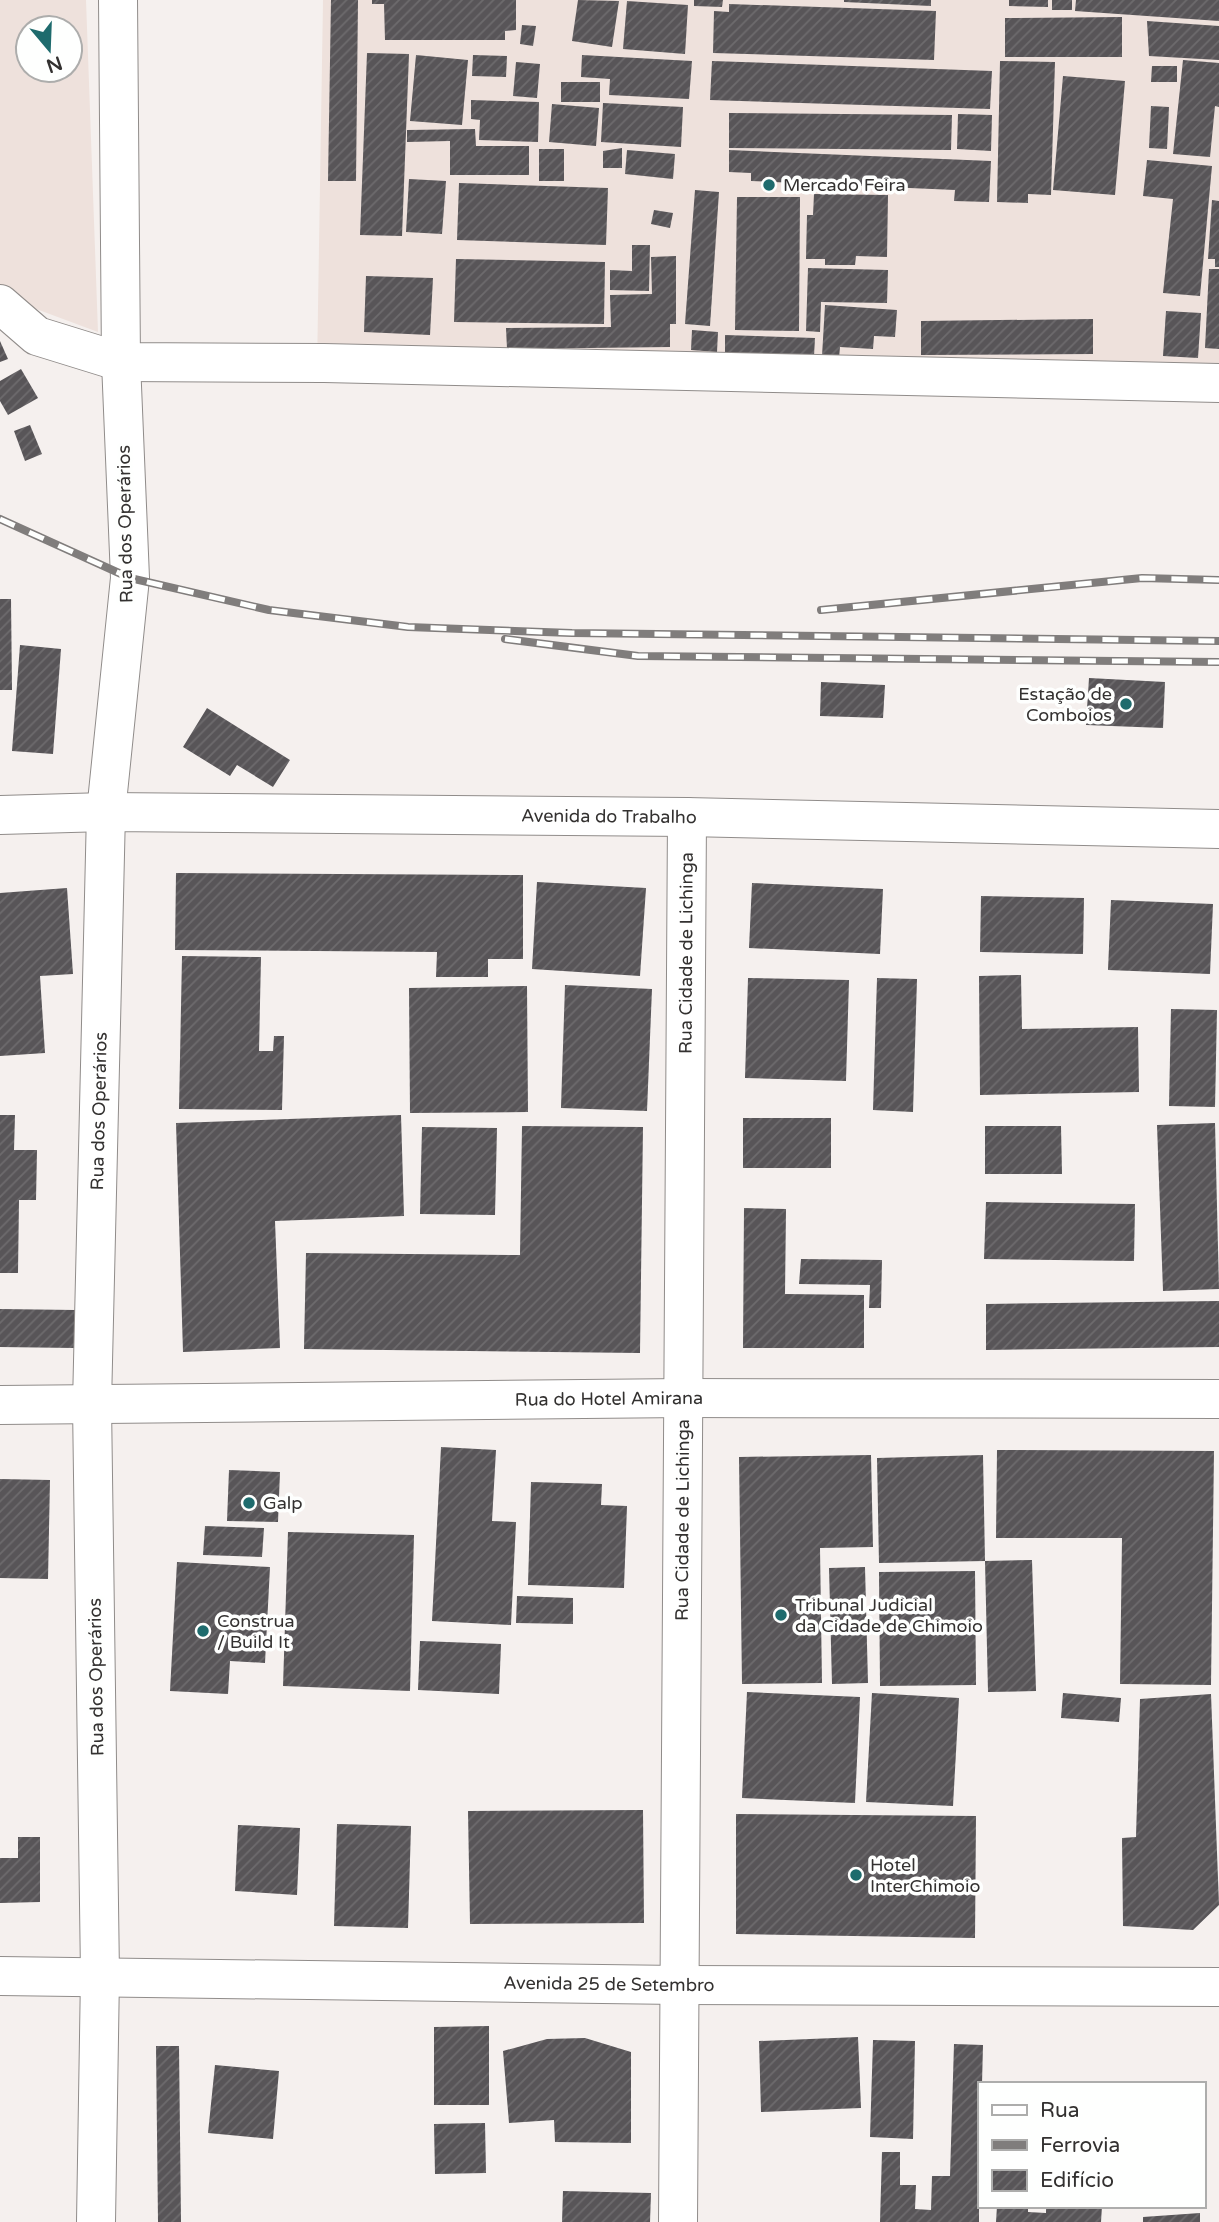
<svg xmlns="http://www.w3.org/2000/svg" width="1219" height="2222" font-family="'Varela Round',sans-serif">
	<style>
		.built { fill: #eee1dc; fill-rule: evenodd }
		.building { fill: url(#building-hatch) }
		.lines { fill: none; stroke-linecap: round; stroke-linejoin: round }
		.minor-casing { stroke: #908c8a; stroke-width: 40 }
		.minor { stroke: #fff; stroke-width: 38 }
		.rail-casing { stroke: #807d7c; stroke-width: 8 }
		.rail { stroke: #fefffe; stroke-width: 5; stroke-dasharray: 16; stroke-linecap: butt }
		.poi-dot { fill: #1e6b6d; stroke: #fefffe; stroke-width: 2.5 }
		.labels { text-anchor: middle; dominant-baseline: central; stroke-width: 7; stroke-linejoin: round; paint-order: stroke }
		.poi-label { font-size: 18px; fill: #333130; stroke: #fefffe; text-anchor: start }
		.street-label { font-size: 18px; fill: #333130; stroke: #fefffe }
	</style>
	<defs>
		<pattern id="building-hatch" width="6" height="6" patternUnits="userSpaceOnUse" patternTransform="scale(1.75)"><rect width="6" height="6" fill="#585558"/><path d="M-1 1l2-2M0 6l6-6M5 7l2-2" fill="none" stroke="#6d6b6d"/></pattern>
	</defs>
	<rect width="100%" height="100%" fill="#f5f0ee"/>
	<g class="built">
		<path d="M0,0H86L98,332L12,300L0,291ZM28,28H70V70H28Z"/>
		<path d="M323,0H1219V385L317,369Z"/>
	</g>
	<g class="building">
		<path d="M331,0H358L356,181H328Z"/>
		<path d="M372,0H516V30L505,31V40H385L384,4H372Z"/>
		<path d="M578,0L619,1L612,47L572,41Z"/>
		<path d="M694,0H723L722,7L694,6Z"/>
		<path d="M844,0H931V6L844,2Z"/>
		<path d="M1009,0H1048V7L1009,6Z"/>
		<rect x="1052" y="0" width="20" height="10"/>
		<path d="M1076,0H1219V21L1075,11Z"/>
		<path d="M627,1L688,5L685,54L623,49Z"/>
		<path d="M729,4L936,11L934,60L713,53L714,11L729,12Z"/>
		<path d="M1122,17V57H1005V18Z"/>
		<path d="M1147,21L1219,26V60L1149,56Z"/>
		<path d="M522,25L536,26L533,46L520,44Z"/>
		<path d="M367,53L409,54L402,236L360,235Z"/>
		<path d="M416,55L468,60L462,125L410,121Z"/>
		<path d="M473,55L507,56L506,77L472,76Z"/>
		<path d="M582,55L692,61L689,99L609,95L610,79L581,77Z"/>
		<path d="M1183,60L1219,63V107L1215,106L1210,157L1173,154Z"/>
		<path d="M712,61L992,71L990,109L710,100Z"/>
		<path d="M1000,61L1055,62L1051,195L1028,194V203L997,202Z"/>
		<path d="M516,62L540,64L537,98L513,96Z"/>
		<path d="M1152,66H1177V82H1151Z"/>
		<path d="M1063,76L1125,81L1115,195L1053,190Z"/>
		<rect x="561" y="82" width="39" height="20"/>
		<path d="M471,100L539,102L538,142L479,140L480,120L471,119Z"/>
		<path d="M603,103L683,107L681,147L601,142Z"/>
		<path d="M552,104L599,108L596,146L549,142Z"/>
		<path d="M1151,106L1169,107L1167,149L1149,148Z"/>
		<path d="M729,113L952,115L951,150L729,148Z"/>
		<path d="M958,114L992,115L991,151L957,149Z"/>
		<path d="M475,129L476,146H529V175H450V141L407,142V130Z"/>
		<path d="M622,148V168H603V151Z"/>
		<rect x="539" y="149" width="25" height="32"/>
		<path d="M627,150L675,154L673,179L625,174Z"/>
		<path d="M729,150L991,161L989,202L954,201L955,190L751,181V173L729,172Z"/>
		<path d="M1147,160L1212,166L1200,296L1163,293L1173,199L1143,196Z"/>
		<path d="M409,179L446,181L442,234L406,232Z"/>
		<path d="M459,183L608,188L606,245L457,240Z"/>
		<path d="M695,190L719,192L710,326L685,324Z"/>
		<path d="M814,194L888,195L887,257L856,256L855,265H825V259H806L807,215H813Z"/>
		<path d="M737,197H800L799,331L735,330Z"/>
		<path d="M1212,200L1219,201V267H1215V259H1208Z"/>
		<path d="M654,210L673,213L670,228L651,224Z"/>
		<path d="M632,245H650L649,291L610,290V270L632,271Z"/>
		<path d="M676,256V324H670V347L507,349L506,328L611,327L610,295L652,294L651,257Z"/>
		<path d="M456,259L605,262L604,324L454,322Z"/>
		<path d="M808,268L888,270L887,303L821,302L820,332L806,331Z"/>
		<path d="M1209,269H1219V349L1205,348Z"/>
		<path d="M366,276L433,278L430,335L364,332Z"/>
		<path d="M825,305L897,310L895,337L874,336L873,349L840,347L839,358L822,356Z"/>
		<path d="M1166,311L1201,313L1198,358L1163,356Z"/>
		<path d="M1093,319V354L921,355V321Z"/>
		<path d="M692,330L718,332L717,352L691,350Z"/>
		<path d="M725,335L815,338L814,356L725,354Z"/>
		<path d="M0,341L8,359L0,362Z"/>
		<path d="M21,369L38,398L8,415L0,401V381Z"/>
		<path d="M30,425L42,454L25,461L14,431Z"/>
		<path d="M0,599H11L12,690H0Z"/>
		<path d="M20,645L61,649L53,754L12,751Z"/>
		<path d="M1089,678L1165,682L1163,728L1086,725Z"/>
		<path d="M821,682L885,685L883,718L820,716Z"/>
		<path d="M207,708L290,760L273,787L237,765L230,776L183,747Z"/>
		<path d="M176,873L523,875V959H488V977H436L437,952L175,950Z"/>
		<path d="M537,882L646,888L640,976L532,969Z"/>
		<path d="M752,883L883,889L880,954L749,948Z"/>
		<path d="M67,888L73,974L40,976L45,1053L0,1056V893Z"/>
		<path d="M981,896L1084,898L1083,954L980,952Z"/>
		<path d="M1111,900L1213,904L1210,974L1108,970Z"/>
		<path d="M182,956L261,957L259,1051H273L274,1036H284L282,1110L179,1109Z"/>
		<path d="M1021,975L1022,1029L1138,1027L1139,1092L980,1095L979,976Z"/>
		<path d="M748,978L849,980L846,1081L745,1078Z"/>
		<path d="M877,978L917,979L913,1112L873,1110Z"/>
		<path d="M565,985L652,989L647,1111L561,1108Z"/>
		<path d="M527,986L528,1112L410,1113L409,988Z"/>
		<path d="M1171,1009L1217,1010L1215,1107L1169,1106Z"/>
		<path d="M0,1115H15L14,1150H37L36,1200H19L18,1273H0Z"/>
		<path d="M401,1115L404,1216L275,1221L280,1348L183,1352L176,1123Z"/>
		<rect x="743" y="1118" width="88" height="50"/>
		<path d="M1215,1123L1219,1289L1163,1291L1157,1125Z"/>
		<path d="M522,1126L643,1127L640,1353L304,1349L306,1253L520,1255Z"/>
		<path d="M985,1126H1061L1062,1174H985Z"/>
		<path d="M422,1127L497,1128L495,1215L420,1214Z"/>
		<path d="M986,1202L1135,1204L1134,1261L984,1259Z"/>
		<path d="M744,1208L786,1209L785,1294L864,1295V1348H743Z"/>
		<path d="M801,1259L882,1260L881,1308H869L870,1285L799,1284Z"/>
		<path d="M1219,1301V1347L986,1350V1304Z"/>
		<path d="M0,1309L75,1310L74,1348L0,1347Z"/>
		<path d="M441,1447L496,1450L492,1521L516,1522L511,1625L432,1621Z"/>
		<path d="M997,1450L1214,1451L1211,1685L1120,1684L1122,1538H996Z"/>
		<path d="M871,1455L873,1547L820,1548L822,1683L742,1684L739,1457Z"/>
		<path d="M983,1455L985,1561L879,1563L877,1458Z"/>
		<path d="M229,1470L280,1472L278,1522L227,1521Z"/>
		<path d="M0,1479L50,1480L48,1579L0,1578Z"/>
		<path d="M531,1482L602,1484L601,1505L627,1506L624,1588L528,1585Z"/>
		<path d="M205,1526L264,1528L262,1557L203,1555Z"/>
		<path d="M288,1532L414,1535L410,1691L283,1686Z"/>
		<path d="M1032,1560L1036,1691L988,1692L985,1561Z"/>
		<path d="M177,1562L270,1567L265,1663L230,1661L228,1694L170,1691Z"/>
		<path d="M865,1567L868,1683L832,1684L829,1568Z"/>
		<path d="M975,1571L976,1685L880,1686L879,1572Z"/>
		<path d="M517,1596L573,1598V1624L516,1623Z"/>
		<path d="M420,1641L501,1644L499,1694L418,1690Z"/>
		<path d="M747,1692L860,1697L855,1803L742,1798Z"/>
		<path d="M872,1693L959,1698L953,1806L866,1802Z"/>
		<path d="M1063,1693L1121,1698L1119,1722L1061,1718Z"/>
		<path d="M1211,1694L1219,1905L1193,1930L1123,1926L1122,1838L1136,1837L1140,1699Z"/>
		<path d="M643,1810L644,1923L470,1924L468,1811Z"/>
		<path d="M736,1814L976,1816L975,1938L736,1934Z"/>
		<path d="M337,1824L411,1826L408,1928L334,1926Z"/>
		<path d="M238,1825L300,1828L297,1895L235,1891Z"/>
		<path d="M18,1837H40V1902L0,1903V1858H18Z"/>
		<path d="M489,2026V2105H434V2027Z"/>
		<path d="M858,2037L861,2108L761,2112L759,2041Z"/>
		<path d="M585,2038L631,2052V2143L555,2142L554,2120L509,2123L503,2051L547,2039Z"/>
		<path d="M873,2040L915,2041L913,2139L870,2137Z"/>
		<path d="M954,2044L983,2045L982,2084H979V2222H880L882,2152H900V2185H916L915,2209L931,2210L932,2176H950Z"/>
		<path d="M156,2046H179L181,2222H158Z"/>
		<path d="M215,2065L279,2071L273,2139L208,2133Z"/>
		<path d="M485,2123L486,2173L435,2174L434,2124Z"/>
		<path d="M563,2191L651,2193L650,2222H562Z"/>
		<path d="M997,2206H1028V2212L1046,2213V2206H1102L1101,2222H996Z"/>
		<path d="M1200,2213V2222H1143V2217Z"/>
	</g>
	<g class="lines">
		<g class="minor-casing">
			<g id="minor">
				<path d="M0,304L37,336L121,362L324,363L1219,383"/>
				<path id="s1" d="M0,815L106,812L687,817L1219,829"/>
				<path id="s2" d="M0,1405L685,1398L1219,1399"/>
				<path id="s3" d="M0,1976L678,1985L1219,1987"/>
				<path id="s4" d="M96,2222L100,1975L92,1404L106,812L130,578L121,362L118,0"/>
				<path id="s5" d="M678,2222L687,817"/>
			</g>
		</g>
		<use href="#minor" class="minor"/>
		<g class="rail-casing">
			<g id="rail">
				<path d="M0,519L130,578L269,610L408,627L572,633L1219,641"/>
				<path d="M821,610L1142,578L1219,580"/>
				<path d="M505,639L638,656L1219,662"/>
			</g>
		</g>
		<use href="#rail" class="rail"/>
	</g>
	<g class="poi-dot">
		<circle cx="769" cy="185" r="7"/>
		<circle cx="1126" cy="704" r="7"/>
		<circle cx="249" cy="1503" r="7"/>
		<circle cx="781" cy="1615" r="7"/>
		<circle cx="203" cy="1631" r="7"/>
		<circle cx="856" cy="1875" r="7"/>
	</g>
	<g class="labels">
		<g class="poi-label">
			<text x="783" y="185">Mercado Feira</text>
			<text x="1112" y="694" text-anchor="end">Estação de<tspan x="1112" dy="21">Comboios</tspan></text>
			<text x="263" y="1503">Galp</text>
			<text x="795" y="1605">Tribunal Judicial<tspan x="795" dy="21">da Cidade de Chimoio</tspan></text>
			<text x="217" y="1621">Construa<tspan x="217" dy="21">/ Build It</tspan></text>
			<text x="870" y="1865">Hotel<tspan x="870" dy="21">InterChimoio</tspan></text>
		</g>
		<g class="street-label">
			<text transform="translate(125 524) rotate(-91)">Rua dos Operários</text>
			<text stroke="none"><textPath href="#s1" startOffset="609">Avenida do Trabalho</textPath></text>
			<text stroke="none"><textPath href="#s5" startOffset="1269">Rua Cidade de Lichinga</textPath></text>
			<text stroke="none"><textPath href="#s4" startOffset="1111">Rua dos Operários</textPath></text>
			<text stroke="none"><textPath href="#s2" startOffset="609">Rua do Hotel Amirana</textPath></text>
			<text stroke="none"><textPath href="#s5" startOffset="702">Rua Cidade de Lichinga</textPath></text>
			<text transform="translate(96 1677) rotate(-91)">Rua dos Operários</text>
			<text stroke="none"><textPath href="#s3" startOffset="609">Avenida 25 de Setembro</textPath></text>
		</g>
	</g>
	<rect x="978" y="2082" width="228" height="126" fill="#fefffe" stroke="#adadac" stroke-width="2"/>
	<rect x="992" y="2105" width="35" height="10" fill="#ffffff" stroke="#adadac" stroke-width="2"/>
	<text x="1040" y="2117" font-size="21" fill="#333130">Rua</text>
	<rect x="992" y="2140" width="35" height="10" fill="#807d7c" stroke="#adadac" stroke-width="2"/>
	<text x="1040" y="2152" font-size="21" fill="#333130">Ferrovia</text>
	<rect x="992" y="2170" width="35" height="21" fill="url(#building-hatch)" stroke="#adadac" stroke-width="2"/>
	<text x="1040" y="2187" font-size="21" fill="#333130">Edifício</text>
	<g transform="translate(49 49) rotate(161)"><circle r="33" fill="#fefffe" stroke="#adadac" stroke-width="2"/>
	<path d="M0-5L12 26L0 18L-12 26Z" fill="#1e6b6d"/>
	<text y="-10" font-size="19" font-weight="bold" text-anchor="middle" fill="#333130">N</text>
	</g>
</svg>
